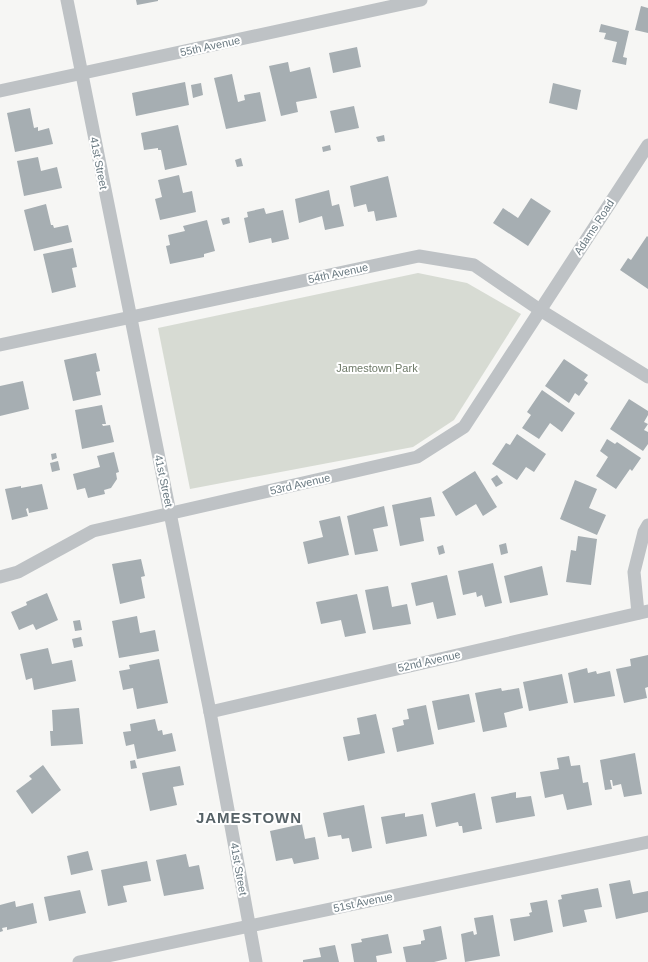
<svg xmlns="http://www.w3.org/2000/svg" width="648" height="962" font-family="Arial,sans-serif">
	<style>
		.green { fill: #d7dbd3 }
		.building { fill: #a6aeb2 }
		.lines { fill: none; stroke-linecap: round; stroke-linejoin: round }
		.minor { stroke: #bec2c5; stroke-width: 13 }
		.labels { text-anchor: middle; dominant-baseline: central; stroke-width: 4; stroke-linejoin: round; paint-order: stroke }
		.street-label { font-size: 11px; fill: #697981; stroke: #fff }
		.park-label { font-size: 11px; fill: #6d7967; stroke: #fff }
		.district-label { font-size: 15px; font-weight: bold; letter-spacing: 1px; fill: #566267; stroke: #fff }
	</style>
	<rect width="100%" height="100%" fill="#f6f6f4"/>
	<path class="green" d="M418,273L467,283L521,314L454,420L413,447L190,489L158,328Z"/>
	<g class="building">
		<path d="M136,0H158V1L137,5Z"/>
		<path d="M641,6L648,8V33L635,30Z"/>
		<path d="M601,24L629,31L623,57L627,58L626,65L612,62L617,42L604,39L606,33L599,32Z"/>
		<path d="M357,47L361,67L333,73L329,53Z"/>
		<path d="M288,62L290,72L310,67L317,98L296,102L298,112L281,116L269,66Z"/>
		<path d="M232,74L238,102L245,100L244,95L260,92L266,121L226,129L214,78Z"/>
		<path d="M185,82L189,105L136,116L132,93Z"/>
		<path d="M201,83L203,95L193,98L191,85Z"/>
		<path d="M553,83L581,90L577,110L549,103Z"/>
		<path d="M354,106L359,128L335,133L330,111Z"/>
		<path d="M30,108L34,128L38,127V131L49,128L53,144L15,152L7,113Z"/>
		<path d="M178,125L187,165L165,170L161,150H158V148L144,150L141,133Z"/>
		<path d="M384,135L385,141L378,142L376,137Z"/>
		<path d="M330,145L331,150L323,152L322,147Z"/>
		<path d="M38,157L41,171L57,167L62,188L24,196L17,161Z"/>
		<path d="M241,158L243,166L237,167L235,160Z"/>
		<path d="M179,175L183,193L192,191L196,212L160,220L155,199L162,197L158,180Z"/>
		<path d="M388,176L397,217L376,221L374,211L368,212L366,204L354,207L350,186Z"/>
		<path d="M329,190L332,206L339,204L344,226L325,230L322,216L299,223L295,199Z"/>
		<path d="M531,198L551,211L528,246L493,223L503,208L518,218Z"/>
		<path d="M46,204L51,225H53L54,228L68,225L72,242L34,251L24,210Z"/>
		<path d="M264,208L266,214L283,210L289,239L272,243L271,238L249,243L244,218L248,217L247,212Z"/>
		<path d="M229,217L230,223L223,225L221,219Z"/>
		<path d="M207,220L215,251L204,254V257L170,264L166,246L170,245L168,235L185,231L183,226Z"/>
		<path d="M647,236L648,237V289L620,270L628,258L631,260Z"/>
		<path d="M73,248L77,267L72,268L76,287L52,293L43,254Z"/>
		<path d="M96,353L100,371L96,372L101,395L73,401L64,360Z"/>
		<path d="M564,359L588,375L584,380L588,383L579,396L575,393L569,403L545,386Z"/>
		<path d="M23,381L29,409L0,416V386Z"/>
		<path d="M542,390L575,413L562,432L550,423L539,439L522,428L531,415L527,412Z"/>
		<path d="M629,399L648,411V415L644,422L648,424L644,430L648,432V444L643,451L610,429Z"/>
		<path d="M102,405L106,424H102L103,426L110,425L114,442L82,449L75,410Z"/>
		<path d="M517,434L546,454L534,472L526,467L517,480L492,464L506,443L510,445Z"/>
		<path d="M607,439L615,444L617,442L641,458L632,471L630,469L616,489L596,476L608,457L600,451Z"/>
		<path d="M114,452L119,472L116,473L117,479L111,488L104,490L105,494L88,498L85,488L77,490L73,474L100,467L97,456Z"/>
		<path d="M56,453L57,458L52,460L51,454Z"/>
		<path d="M58,461L60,470L52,472L50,463Z"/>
		<path d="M475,471L497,507L483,516L476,504L456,516L442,492Z"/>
		<path d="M497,475L503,483L496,487L491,479Z"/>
		<path d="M575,480L597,489L589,508L606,515L597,535L560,519Z"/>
		<path d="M42,484L48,509L29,513L28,508L26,509L28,516L12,520L5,489L21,486V488Z"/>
		<path d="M431,497L435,516L420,518L424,541L400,546L392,505Z"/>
		<path d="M384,506L388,526L373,529L378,551L355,555L347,516Z"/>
		<path d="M340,516L349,555L308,564L303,542L323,537L319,521Z"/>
		<path d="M578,536L597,539L591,585L566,582L571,550L576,551Z"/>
		<path d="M506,543L508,553L501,555L499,545Z"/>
		<path d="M443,545L445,553L439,555L437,547Z"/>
		<path d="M141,559L145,576L141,577L145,598L120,604L112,564Z"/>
		<path d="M493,563L502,603L485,607L482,595L477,597L476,592L463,595L458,571Z"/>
		<path d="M542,566L548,595L510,603L504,576Z"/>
		<path d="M447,575L456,615L437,619L433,602L416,606L411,583Z"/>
		<path d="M388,586L392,607L407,604L411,624L373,630L365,590Z"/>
		<path d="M47,593L58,620L36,630L33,624L19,630L11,612L27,605L26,602Z"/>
		<path d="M357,594L366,633L345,637L341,620L321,624L316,602Z"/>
		<path d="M137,616L140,633L155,630L159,651L119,658L112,621Z"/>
		<path d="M80,620L82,630L75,631L73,621Z"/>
		<path d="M81,637L83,646L74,648L72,639Z"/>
		<path d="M48,648L52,664L72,660L76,681L34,690L32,678L26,680L20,654Z"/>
		<path d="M648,655V687L645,688L647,698L624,703L616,669L631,666L630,659Z"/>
		<path d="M159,659L168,703L137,709L133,688L123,690L119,671L130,669L129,665Z"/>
		<path d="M587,668L588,673L596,671L597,674L610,671L615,696L574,703L568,673Z"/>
		<path d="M562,674L568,703L529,711L523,682Z"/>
		<path d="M501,688L502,691L519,688L523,708L504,713L507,727L483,732L475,693Z"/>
		<path d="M469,694L475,722L438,730L432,701Z"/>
		<path d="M426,705L434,744L397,752L392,728L404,725L403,720L409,719L407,709Z"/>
		<path d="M79,708L83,744L51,746L50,731H53L52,710Z"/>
		<path d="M376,714L385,753L348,761L343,737L360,734L357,718Z"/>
		<path d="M155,719L158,731L162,730L163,735L172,733L176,751L137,759L134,744L126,746L123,732L131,731L130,724Z"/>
		<path d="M635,753L642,794L624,797L621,784L613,786L612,780H610L612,789L605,790L600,760Z"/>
		<path d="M569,756L571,766L580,765L583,783L588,782L592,805L567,810L563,794L545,798L540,772L559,769L557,758Z"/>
		<path d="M135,760L137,768L131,769L130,761Z"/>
		<path d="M43,765L61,790L32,814L16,791L32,779L29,776Z"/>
		<path d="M180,766L184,785L173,787L177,805L150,811L142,773Z"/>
		<path d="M516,792V798L531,796L535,816L496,823L491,797Z"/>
		<path d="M475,793L482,829L463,833L462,826H459L458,822L436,827L431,803Z"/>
		<path d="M364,805L372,848L352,852L349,838L342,839L341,835L328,837L323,813Z"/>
		<path d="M405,813V817L423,814L427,836L386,844L381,817Z"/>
		<path d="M302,824L305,839L315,837L319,859L294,864L292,858L276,861L270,831Z"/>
		<path d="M88,851L93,870L71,875L67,856Z"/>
		<path d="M186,854L189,867L199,865L204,889L164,896L156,860Z"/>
		<path d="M147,861L151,881L123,886L127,902L108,906L101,870Z"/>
		<path d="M630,880L633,894L648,891V912L616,919L609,884Z"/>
		<path d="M598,888L602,907L584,910L587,922L563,927L558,900L562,899L561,895Z"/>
		<path d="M80,890L86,913L49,921L44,897Z"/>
		<path d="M547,900L553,932L514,941L510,919L530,916L529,913L532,912L530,903Z"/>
		<path d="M15,901L16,907L33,903L37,923L7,930V927L2,928L3,931L0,932V905Z"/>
		<path d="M493,915L500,956L465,962L461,934L473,931L474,935L477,934L474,918Z"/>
		<path d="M441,926L447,959L434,962H406L403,947L421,944V941L425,940L423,930Z"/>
		<path d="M388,934L392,953L376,956L377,962H354L351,944L362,942L361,939Z"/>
		<path d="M335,945L339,962H303V960L321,957L319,948Z"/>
	</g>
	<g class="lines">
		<g class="minor">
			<path d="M67,0L210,712L256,962"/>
			<path d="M0,91L421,0"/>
			<path d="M0,345L419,256L474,265L540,310L648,377"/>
			<path d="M0,577L18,572L93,531L417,457L464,427L648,145"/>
			<path d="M638,613L634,572L644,532L648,525"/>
			<path d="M210,712L648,611"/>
			<path d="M79,962L648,842"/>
		</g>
	</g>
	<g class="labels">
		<g class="street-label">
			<text transform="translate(210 46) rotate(-12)">55th Avenue</text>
			<text transform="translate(99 163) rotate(79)">41st Street</text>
			<text transform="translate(594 227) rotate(-57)">Adams Road</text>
			<text transform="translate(338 273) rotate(-12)">54th Avenue</text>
			<text transform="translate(164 481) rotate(78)">41st Street</text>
			<text transform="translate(300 484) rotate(-13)">53rd Avenue</text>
			<text transform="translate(429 661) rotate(-13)">52nd Avenue</text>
			<text transform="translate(239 869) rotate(80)">41st Street</text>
			<text transform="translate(363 902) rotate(-12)">51st Avenue</text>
		</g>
		<g class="park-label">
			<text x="377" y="368">Jamestown Park</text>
		</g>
		<g class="district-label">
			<text x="249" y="817">JAMESTOWN</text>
		</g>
	</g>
</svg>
